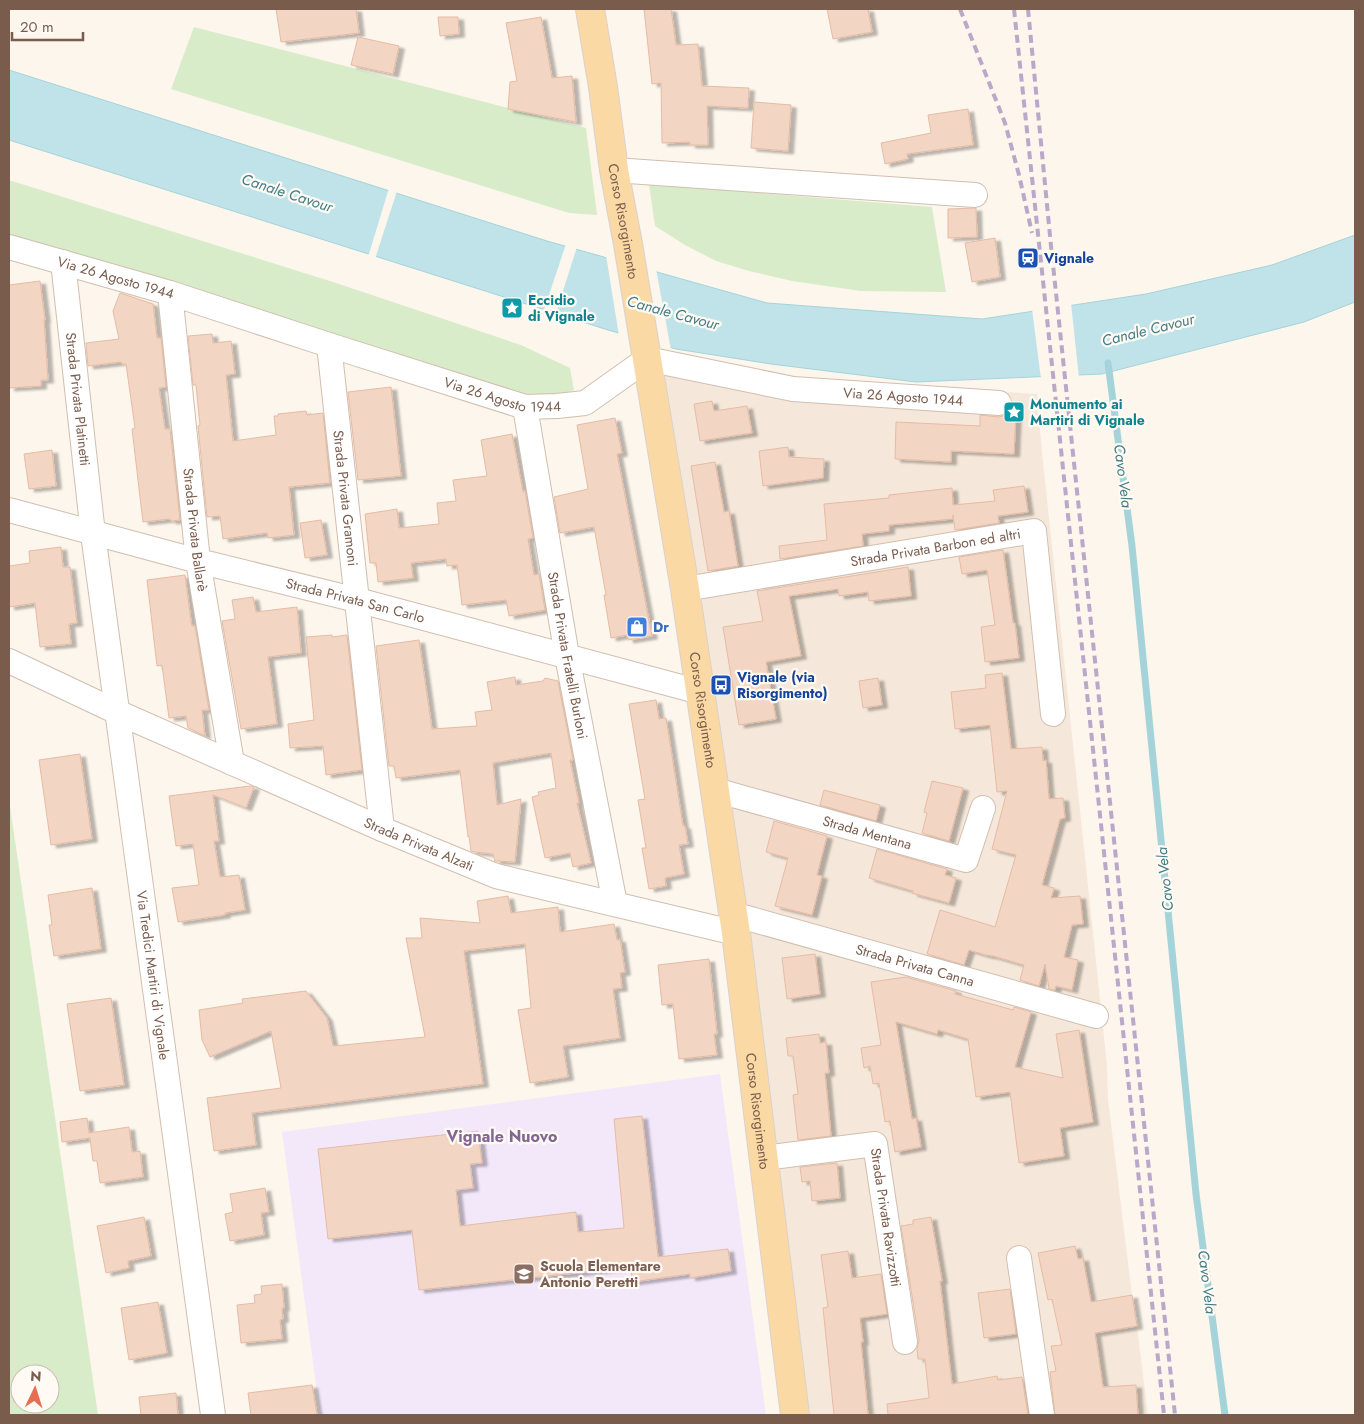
<svg xmlns="http://www.w3.org/2000/svg" width="1364" height="1424" font-family="Jost,sans-serif">
	<style>
		.residential { fill: #f5e8da }
		.education { fill: #f3e8fa }
		.green { fill: #d8ecc9; fill-rule: evenodd }
		.water { fill: #bfe3e8; stroke: #a5d3da }
		.pier { fill: #fdf6ec }
		.lines { fill: none; stroke-linecap: round; stroke-linejoin: round }
		.stream { stroke: #a5d3da; stroke-width: 7 }
		.building { fill: #f3d5c3; stroke: #e6bba3; filter: url(#shadow) }
		.minor-casing { stroke: #d1beb0; stroke-width: 26 }
		.major-casing { stroke: #dad1cd; stroke-width: 30 }
		.minor { stroke: #fff; stroke-width: 24 }
		.major { stroke: #fbd9a5; stroke-width: 28 }
		.rail { stroke: #b9a8c9; stroke-width: 4; stroke-dasharray: 8 5; stroke-linecap: butt }
		.labels { text-anchor: middle; dominant-baseline: central; stroke-width: 4.5; stroke-linejoin: round; paint-order: stroke }
		.street-label { font-size: 14px; fill: #7a5c4d; stroke: #fffaf3 }
		.transit-label { font-size: 14px; font-weight: bold; fill: #164399; stroke: #fffaf3; text-anchor: start }
		.culture-label { font-size: 14px; font-weight: bold; fill: #0d838f; stroke: #fffaf3; text-anchor: start }
		.shop-label { font-size: 14px; font-weight: bold; fill: #366cbe; stroke: #fffaf3; text-anchor: start }
		.education-label { font-size: 14px; font-weight: bold; fill: #785e54; stroke: #fffaf3; text-anchor: start }
		.water-label { font-size: 15px; font-style: italic; fill: #437c86; stroke: #fffaf3 }
		.quarter-label { font-size: 16px; font-weight: bold; fill: #846695; stroke: #fffaf3 }
	</style>
	<defs>
		<filter id="shadow"><feDropShadow dx="5.5" dy="3" stdDeviation="1" flood-color="#0004"/></filter>
	</defs>
	<rect width="100%" height="100%" fill="#fdf6ec"/>
	<path class="residential" d="M655,353L795,379L1037,394L1042,452L1107,1065L1108,1099L1132,1295L1137,1326L1148,1415H801Z"/>
	<path class="education" d="M720,1074L766,1415H320L282,1132Z"/>
	<g class="green">
		<path d="M194,27L586,128L597,215L569,213L171,89Z"/>
		<path d="M9,180L336,283L521,345L570,368L574,390L549,398H526L9,235Z"/>
		<path d="M649,184L932,207L946,292L861,291L792,281L749,271L716,261L685,245L655,226Z"/>
		<path d="M9,799L98,1415H9ZM20,1374H50V1404H20Z"/>
	</g>
	<path class="water" d="M9,70L547,241L767,303L982,319L1146,294L1272,265L1355,235V302L1304,322L1102,374L916,382L771,364L676,349L608,330L9,140Z"/>
	<g class="pier">
		<path d="M389,188L397,191L375,259L368,257Z"/>
		<path d="M566,244L577,247L555,316L543,313Z"/>
		<path d="M606,255L656,269L671,350L619,336Z"/>
		<path d="M1071,303L1079,378L1041,379L1032,309Z"/>
	</g>
	<g class="lines">
		<path class="stream" d="M1108,363L1132,546L1196,1194L1225,1415"/>
	</g>
	<g class="building">
		<path d="M276,9H356L359,33L281,42Z"/>
		<path d="M644,9H671L676,45L698,44L702,86L749,88L748,108L707,106L708,145H690V142L662,143L661,83L652,84Z"/>
		<path d="M827,9H868L872,32L833,39Z"/>
		<path d="M438,17H458L459,34L440,36Z"/>
		<path d="M541,17L552,78L572,76L576,122L508,109L510,82L517,81L506,23Z"/>
		<path d="M358,37L399,46L393,74L351,65Z"/>
		<path d="M754,102L791,105L788,151L751,148Z"/>
		<path d="M968,109L973,145L907,154L908,159L885,164L881,143L931,133L928,115Z"/>
		<path d="M976,208L977,237L948,238V209Z"/>
		<path d="M995,238L1000,277L972,282L965,243Z"/>
		<path d="M40,281L45,320H44L48,380H41V386L9,388V285Z"/>
		<path d="M120,293L153,304L157,338H161L166,387L159,388L165,429H170L180,520L171,521L170,519L143,522L132,429L135,428L126,364H122L121,362L88,366L86,343L119,339L113,311Z"/>
		<path d="M212,334L213,343L231,341L235,374L226,375L233,441L276,435L274,416H278V414L306,411L307,415L323,413L330,483L289,487L294,535L268,538L267,533L223,539L220,516L207,517L198,426L200,425L196,385H193L188,336Z"/>
		<path d="M391,387L401,476L358,480L348,392Z"/>
		<path d="M712,401L714,411L747,406L752,433L700,441L694,404Z"/>
		<path d="M1010,411H1016L1014,454L951,451V462L895,459L896,422L980,426V415L999,417L1005,415Z"/>
		<path d="M615,418L622,453L617,454L652,636L628,640L627,635L611,638L604,595H606L594,527L560,533L554,497L588,489L577,425Z"/>
		<path d="M512,434L523,492L525,491L533,538L528,539L534,575L539,574L545,610L509,616L506,600L462,605L457,565L447,566L446,559L411,563L413,578L378,582L376,563H370L365,514L397,509L399,528L439,524L437,503L456,501L453,480L487,476L481,440Z"/>
		<path d="M788,447L789,457L824,459L823,478L763,486L759,451Z"/>
		<path d="M52,450L56,486L29,489L24,454Z"/>
		<path d="M715,462L724,512L729,511L738,566L708,571L691,466Z"/>
		<path d="M1024,486L1028,512L998,516L999,523L955,530L953,515V519L889,525V531L862,534L863,546L780,559L779,546L827,540L824,504L889,498V495L952,488L953,505L995,501L993,490Z"/>
		<path d="M321,520L327,555L305,558L300,523Z"/>
		<path d="M61,547L63,567H70L77,623L69,624L71,644L40,647L35,603L9,607V566L30,563L29,551Z"/>
		<path d="M1003,550L1013,623H1015L1019,658L985,662L981,627L995,625L987,570L962,574L959,557Z"/>
		<path d="M908,567L911,596L869,601L868,592L839,596L838,589L789,596L801,656L766,662L776,719L739,725L723,627L763,621L757,591Z"/>
		<path d="M185,575L191,621L192,626H195L209,710H202L205,736L188,728L186,716L169,718L162,665L157,666L147,580Z"/>
		<path d="M253,597L256,612L297,607L301,653L268,657L277,724L241,729L222,621L235,619L232,600Z"/>
		<path d="M332,635V637L347,635L362,770L326,775L323,746L290,748L288,724L314,720L306,637Z"/>
		<path d="M419,640L432,729L477,726L475,712L492,710L487,682L515,677L516,685L543,681L545,678L558,681L573,760H570L579,803H577L591,863L573,867L570,853L545,858L532,797L539,795L538,792L556,788L551,753L493,763L497,805L521,799L515,862L497,861H495L493,854L475,852L471,851L469,836L468,837L460,770L396,778L394,766H389L376,646Z"/>
		<path d="M1002,673L1011,749L1042,747L1043,761L1046,760L1049,799L1063,798L1065,818L1060,819L1042,885L1054,888L1051,898L1080,896L1083,924L1072,925L1064,957L1078,960L1072,990L1056,986L1055,990L1049,989L1045,964L1039,986L1020,980L1024,965L993,956L986,955L969,950L964,965L927,954L940,910L995,927L1016,855L992,849L1007,791L997,792L990,725L955,729L951,692L986,688L985,675Z"/>
		<path d="M878,678L882,705L863,708L859,681Z"/>
		<path d="M656,700L659,719L666,718L683,826H685L688,844L679,845L684,874L665,878L666,886L649,889L642,848H646L638,800L645,799L629,704Z"/>
		<path d="M80,754L92,839L51,845L39,760Z"/>
		<path d="M932,781L963,788L949,841L922,833L927,813L924,812Z"/>
		<path d="M250,786L254,787L246,808L213,795L219,841H214L220,877L239,875L245,910L225,913V915L178,922L172,888L199,885L193,844L176,846L169,796Z"/>
		<path d="M824,790L880,805L876,821L820,805Z"/>
		<path d="M774,821L827,836L817,875L822,876L812,915L775,906L788,858L766,852Z"/>
		<path d="M877,849L947,869L945,875L956,878L949,903L912,893L913,891L869,878Z"/>
		<path d="M92,888L101,949L54,956L49,925H52L48,895Z"/>
		<path d="M508,896L511,913L558,907L560,932L614,924L617,940L620,939L625,972L620,973L622,988L613,989L620,1038L563,1046L568,1077L530,1083L518,1010L531,1008L525,944L464,951L483,1084L252,1113L256,1145L214,1151L207,1098L281,1088L271,1031L210,1057L202,1040L199,1010L243,1003L242,999L306,991L327,1018L333,1046L425,1037L406,938H422L420,918L480,923L477,901Z"/>
		<path d="M815,954L820,994L787,999L782,958Z"/>
		<path d="M709,959L717,1034H714L717,1055L679,1059L673,1004L662,1005L658,965Z"/>
		<path d="M906,977L956,991L955,994L1013,1010L1014,1007L1031,1012L1015,1067L1063,1078L1056,1034L1079,1030L1093,1122L1060,1128L1064,1156L1019,1163L1010,1092L976,1097L968,1039L938,1030L937,1034L896,1022L912,1119L916,1118L921,1147L895,1152L890,1121L885,1122L879,1083L873,1084L870,1066L864,1068L861,1048L881,1045L871,982Z"/>
		<path d="M111,998L124,1085L80,1091L67,1004Z"/>
		<path d="M819,1034L820,1043L826,1042L829,1073H825L831,1136L798,1140L793,1095L798,1094L793,1056H788L786,1038Z"/>
		<path d="M642,1116L658,1257L728,1249L731,1271L690,1278V1274L632,1282L631,1267L419,1290L412,1230L328,1239L318,1149L478,1131L482,1163L470,1164L473,1188L456,1190L460,1226L576,1212L578,1232L624,1228L614,1119Z"/>
		<path d="M87,1118L89,1133L129,1127L132,1152L140,1151L143,1177L100,1183L97,1161H93L90,1138L62,1142L60,1122Z"/>
		<path d="M837,1163L840,1198L812,1201L810,1181L802,1182L800,1167Z"/>
		<path d="M265,1188L269,1212L261,1213L264,1235L230,1241L225,1214L233,1212L230,1194Z"/>
		<path d="M144,1217L151,1256L128,1261L129,1268L106,1273L97,1226Z"/>
		<path d="M931,1217L942,1281H940L952,1384L997,1376L998,1380L1022,1377L1028,1415H888L887,1404L929,1398L925,1359H918L917,1349L919,1340L901,1226L913,1224V1220Z"/>
		<path d="M1075,1246L1078,1259L1083,1258L1091,1302L1132,1295L1137,1326L1095,1333L1103,1387L1136,1385L1138,1415H1055L1050,1372L1056,1371L1051,1346L1062,1345L1052,1299L1048,1300L1038,1253Z"/>
		<path d="M848,1251L852,1278L881,1274L887,1314L860,1318L863,1342H861L868,1415H834L823,1308L828,1307L821,1255Z"/>
		<path d="M282,1284L284,1308H282L283,1319L280,1320L282,1339L241,1343L237,1305L255,1303L254,1295L262,1294L261,1286Z"/>
		<path d="M1010,1289L1016,1334L984,1338L978,1293Z"/>
		<path d="M158,1302L167,1353L129,1360L121,1308Z"/>
		<path d="M312,1385L317,1415H251L248,1393Z"/>
		<path d="M176,1393L178,1415H141L139,1397Z"/>
	</g>
	<g class="lines">
		<g class="minor-casing">
			<g id="minor">
				<path d="M614,170L975,195"/>
				<path id="s1" d="M9,247L170,293L329,345L525,407L557,406L585,403L647,359L793,389L999,403"/>
				<path id="s2" d="M63,262L93,534L213,1415"/>
				<path id="s3" d="M170,293L198,561L232,763"/>
				<path id="s4" d="M329,345L382,829"/>
				<path id="s5" d="M525,407L567,656L615,904"/>
				<path id="s6" d="M9,510L198,561L357,600L700,692"/>
				<path id="s7" d="M685,589L1034,531L1053,714"/>
				<path id="s8" d="M9,661L117,712L382,829L496,876L736,933"/>
				<path id="s9" d="M715,790L966,860L983,808"/>
				<path id="s10" d="M733,914L1096,1016"/>
				<path id="s11" d="M764,1158L875,1144L905,1342"/>
				<path d="M1019,1258L1042,1415"/>
			</g>
		</g>
		<g class="major-casing">
			<g id="major">
				<path id="s12" d="M590,9L603,87L614,170L628,244L685,589L736,933L795,1415"/>
			</g>
		</g>
		<use href="#minor" class="minor"/>
		<use href="#major" class="major"/>
		<g class="rail">
			<path d="M960,9L1005,123L1019,175L1032,233"/>
			<path d="M1014,9L1164,1415"/>
			<path d="M1028,9L1051,246L1175,1415"/>
		</g>
	</g>
	<defs>
		<g id="station-square" transform="scale(1.125)"><rect x="-9" y="-9" width="18" height="18" rx="4" fill="#1a4fb4" stroke="#fffaf3"/><path d="M-3-6H3Q5-6 5-4V2Q5 4 3 4L4.5 6H3L1.5 4h-3L-3 6H-4.5L-3 4Q-5 4-5 2V-4Q-5-6-3-6ZM-3.5-4v3h7v-3ZM-3.5 1v1.5H-2V1ZM2 1v1.5H3.5V1Z" fill="#fff"/></g>
		<g id="sight-square" transform="scale(1.125)"><rect x="-9" y="-9" width="18" height="18" rx="4" fill="#0f9aa8" stroke="#fffaf3"/><path d="M0-6L1.8-2.2L6-1.7L2.9 1.2L3.7 5.4L0 3.3L-3.7 5.4L-2.9 1.2L-6-1.7L-1.8-2.2Z" fill="#fff"/></g>
		<g id="shop-square" transform="scale(1.125)"><rect x="-9" y="-9" width="18" height="18" rx="4" fill="#3f7fe0" stroke="#fffaf3"/><path d="M-5-2.5h2.3a2.7 3.5 0 0 1 5.4 0H5L5.5 6h-11ZM-1.5-2.5h3a1.5 2.3 0 0 0-3 0Z" fill="#fff"/></g>
		<g id="bus-square" transform="scale(1.125)"><rect x="-9" y="-9" width="18" height="18" rx="4" fill="#1a4fb4" stroke="#fffaf3"/><path d="M-5-6H5V4H4V6H2V4H-2V6H-4V4H-5ZM-3.5-4V0h7V-4ZM-3.5 1.2v1.5H-2V1.2ZM2 1.2v1.5H3.5V1.2Z" fill="#fff"/></g>
		<g id="school-square" transform="scale(1.125)"><rect x="-9" y="-9" width="18" height="18" rx="4" fill="#8d6e63" stroke="#fffaf3"/><path d="M0-5L7-2L0 1L-7-2ZM-4 1L0 2.5L4 1V4Q0 6-4 4Z" fill="#fff"/></g>
	</defs>
	<g fill-rule="evenodd">
		<use href="#station-square" x="1028" y="258"/>
		<use href="#sight-square" x="512" y="308"/>
		<use href="#sight-square" x="1014" y="412"/>
		<use href="#shop-square" x="637" y="627"/>
		<use href="#bus-square" x="721" y="685"/>
		<use href="#school-square" x="524" y="1274"/>
	</g>
	<g class="labels">
		<g class="street-label">
			<text stroke="none"><textPath href="#s12" startOffset="215">Corso Risorgimento</textPath></text>
			<text stroke="none"><textPath href="#s1" startOffset="111">Via 26 Agosto 1944</textPath></text>
			<text stroke="none"><textPath href="#s1" startOffset="516">Via 26 Agosto 1944</textPath></text>
			<text stroke="none"><textPath href="#s1" startOffset="936">Via 26 Agosto 1944</textPath></text>
			<text stroke="none"><textPath href="#s2" startOffset="138">Strada Privata Platinetti</textPath></text>
			<text stroke="none"><textPath href="#s4" startOffset="154">Strada Privata Gramoni</textPath></text>
			<text stroke="none"><textPath href="#s3" startOffset="238">Strada Privata Ballarè</textPath></text>
			<text stroke="none"><textPath href="#s7" startOffset="254">Strada Privata Barbon ed altri</textPath></text>
			<text stroke="none"><textPath href="#s6" startOffset="358">Strada Privata San Carlo</textPath></text>
			<text stroke="none"><textPath href="#s5" startOffset="252">Strada Privata Fratelli Burloni</textPath></text>
			<text stroke="none"><textPath href="#s12" startOffset="710">Corso Risorgimento</textPath></text>
			<text stroke="none"><textPath href="#s9" startOffset="158">Strada Mentana</textPath></text>
			<text stroke="none"><textPath href="#s8" startOffset="449">Strada Privata Alzati</textPath></text>
			<text stroke="none"><textPath href="#s10" startOffset="189">Strada Privata Canna</textPath></text>
			<text stroke="none"><textPath href="#s2" startOffset="719">Via Tredici Martiri di Vignale</textPath></text>
			<text stroke="none"><textPath href="#s12" startOffset="1115">Corso Risorgimento</textPath></text>
			<text stroke="none"><textPath href="#s11" startOffset="186">Strada Privata Ravizzotti</textPath></text>
		</g>
		<g class="transit-label">
			<text x="1044" y="258">Vignale</text>
			<text x="737" y="677">Vignale (via<tspan x="737" dy="16">Risorgimento)</tspan></text>
		</g>
		<g class="culture-label">
			<text x="528" y="300">Eccidio<tspan x="528" dy="16">di Vignale</tspan></text>
			<text x="1030" y="404">Monumento ai<tspan x="1030" dy="16">Martiri di Vignale</tspan></text>
		</g>
		<g class="shop-label">
			<text x="653" y="627">Dr</text>
		</g>
		<g class="education-label">
			<text x="540" y="1266">Scuola Elementare<tspan x="540" dy="16">Antonio Peretti</tspan></text>
		</g>
		<g class="water-label">
			<text transform="translate(287 193) rotate(18)">Canale Cavour</text>
			<text transform="translate(673 313) rotate(15)">Canale Cavour</text>
			<text transform="translate(1148 330) rotate(-14)">Canale Cavour</text>
			<text transform="translate(1123 476) rotate(83)">Cavo Vela</text>
			<text transform="translate(1165 879) rotate(-96)">Cavo Vela</text>
			<text transform="translate(1207 1282) rotate(83)">Cavo Vela</text>
		</g>
		<g class="quarter-label">
			<text x="502" y="1136">Vignale Nuovo</text>
		</g>
	</g>
	<rect width="1364" height="1424" fill="none" stroke="#7a5c4d" stroke-width="20"/>
	<g transform="translate(35 1389) rotate(4)"><circle r="24" fill="#fffaf3" stroke="#cabbb1"/>
	<path d="M0-4L9 19L0 12L-9 19Z" fill="#e76f51"/>
	<text y="-8" font-size="14" font-weight="bold" text-anchor="middle" fill="#7a5c4d">N</text>
	</g>
	<path d="M12 32v8h71v-8" fill="none" stroke="#7a5c4d" stroke-width="2.5"/>
	<text x="20" y="32" font-size="15" fill="#7a5c4d" stroke="#fffaf3" stroke-width="4" paint-order="stroke">20 m</text>
</svg>
